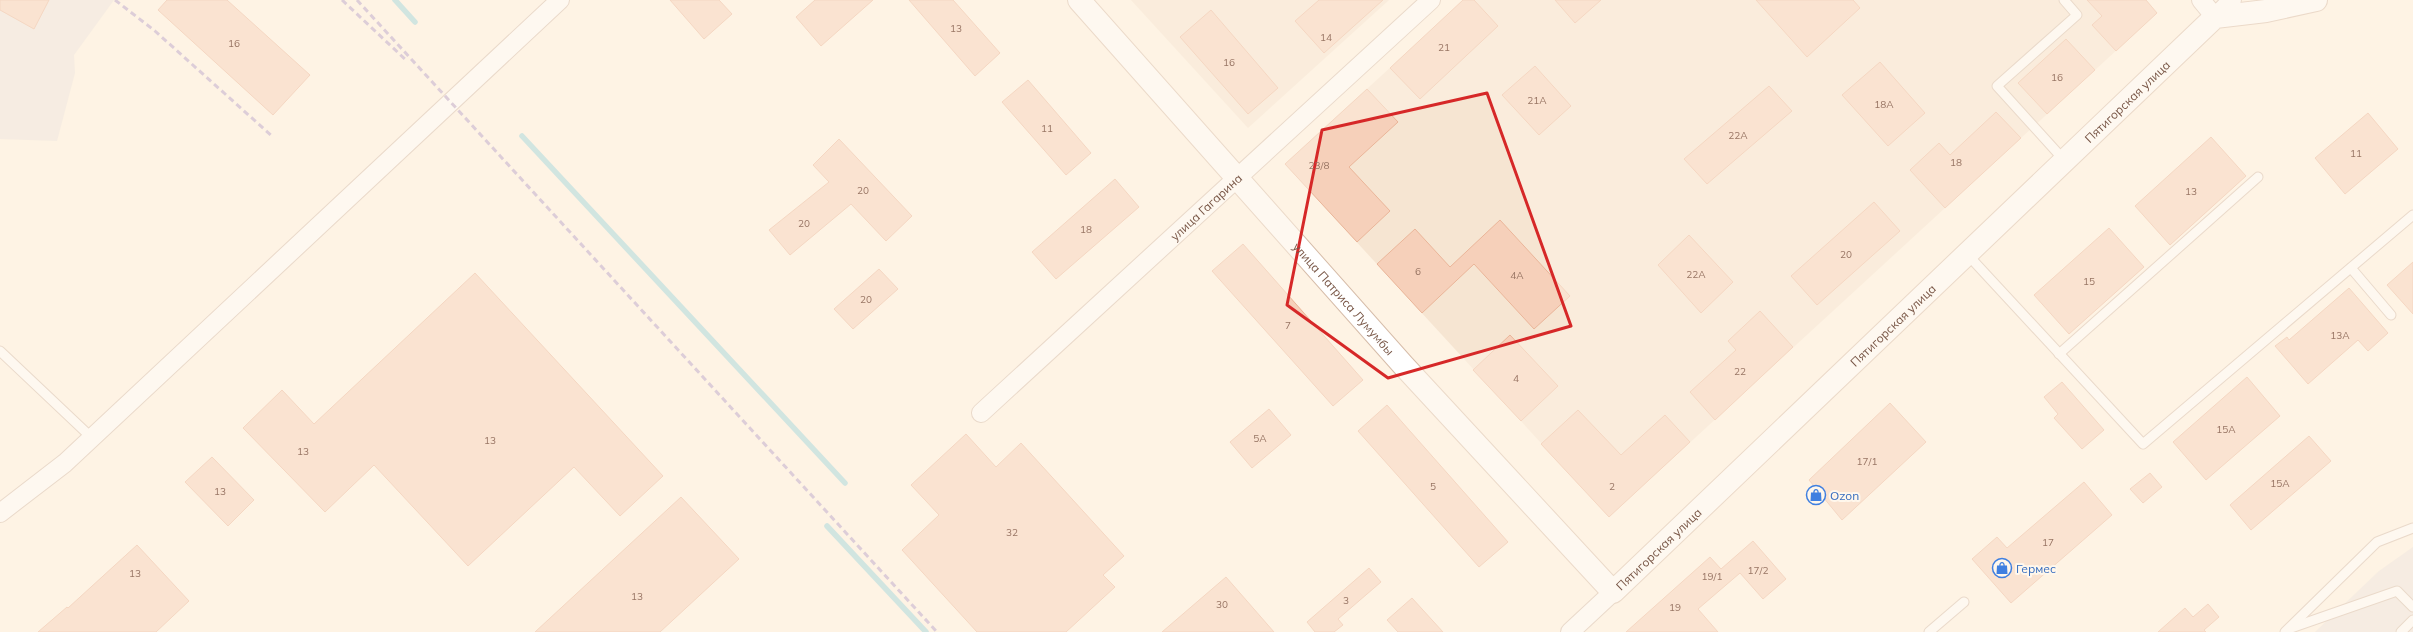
<svg xmlns="http://www.w3.org/2000/svg" width="2413" height="632" font-family="Mulish,sans-serif">
	<style>
		.residential { fill: #f6e5d2 }
		.industrial { fill: #ede5df }
		.lines { fill: none; stroke-linecap: round; stroke-linejoin: round }
		.stream { stroke: #9cd4dc; stroke-width: 5.5 }
		.building { fill: #f6d0ba; stroke: #eab599 }
		.lane-casing { stroke: #d3bcac; stroke-width: 11 }
		.street-casing { stroke: #d3bcac; stroke-width: 20 }
		.secondary-casing { stroke: #d6bca9; stroke-width: 24 }
		.lane { stroke: #fff; stroke-width: 9 }
		.street { stroke: #fff; stroke-width: 18 }
		.secondary { stroke: #fff; stroke-width: 22 }
		.rail { stroke: #b5a1c9; stroke-width: 3; stroke-dasharray: 6 4; stroke-linecap: butt }
		.marked { fill: none; stroke: #d62828; stroke-width: 3; stroke-linejoin: round }
		.labels { text-anchor: middle; dominant-baseline: central; stroke-width: 4; stroke-linejoin: round; paint-order: stroke }
		.number-label { font-size: 10px; fill: #987564 }
		.street-label { font-size: 12px; fill: #795747; stroke: #fff7ec }
		.shop-label { font-size: 12px; fill: #366cbe; stroke: #fff7ec; text-anchor: start }
	</style>
	<rect width="100%" height="100%" fill="#fef3e4"/>
	<g class="residential">
		<path d="M1131,0H1389L1248,128Z"/>
		<path d="M1464,0H2146L2157,13L1609,517L1285,164Z"/>
	</g>
	<g class="industrial">
		<path d="M0,0H114L74,55L75,73L57,141L0,139Z"/>
		<path d="M2413,547V632H2315L2379,571Z"/>
	</g>
	<g class="lines">
		<g class="stream">
			<path d="M395,0L415,22"/>
			<path d="M522,136L845,483"/>
			<path d="M827,526L926,632"/>
		</g>
	</g>
	<g class="building">
		<path d="M0,0H49L34,29L0,10Z"/>
		<path d="M167,0H227L310,75L273,115L158,10Z"/>
		<path d="M670,0H719L732,14L704,39Z"/>
		<path d="M815,0H873L821,46L796,17Z"/>
		<path d="M909,0H953L1000,53L975,76Z"/>
		<path d="M1319,0H1383L1324,53L1295,21Z"/>
		<path d="M1463,0H1474L1498,26L1420,99L1390,68Z"/>
		<path d="M1555,0H1601L1575,23Z"/>
		<path d="M1756,0H1853L1860,8L1807,57Z"/>
		<path d="M2087,0H2146L2157,13L2116,51L2092,25L2102,16Z"/>
		<path d="M1211,10L1278,88L1248,114L1180,37Z"/>
		<path d="M2066,39L2095,70L2047,114L2018,83Z"/>
		<path d="M1880,62L1925,113L1888,146L1842,95Z"/>
		<path d="M1535,66L1571,106L1539,135L1502,95Z"/>
		<path d="M1028,80L1091,153L1066,175L1002,102Z"/>
		<path d="M1769,86L1792,111L1707,184L1684,159Z"/>
		<path d="M1367,89L1398,122L1349,167L1390,211L1357,242L1285,164Z"/>
		<path d="M1996,112L2021,138L1945,208L1910,170L1939,143L1950,155Z"/>
		<path d="M2368,113L2398,149L2345,194L2315,158Z"/>
		<path d="M2211,137L2246,176L2170,245L2135,206Z"/>
		<path d="M839,139L912,216L886,241L851,204L790,255L769,230L829,182L813,165Z"/>
		<path d="M1115,179L1139,207L1056,279L1032,252Z"/>
		<path d="M1874,202L1900,231L1817,305L1791,276Z"/>
		<path d="M1500,220L1570,296L1534,329L1474,264L1422,313L1377,264L1415,229L1450,267Z"/>
		<path d="M2109,228L2144,267L2069,334L2034,295Z"/>
		<path d="M1689,235L1733,282L1701,313L1658,265Z"/>
		<path d="M1243,244L1363,380L1333,406L1212,271Z"/>
		<path d="M2413,262V314L2387,285Z"/>
		<path d="M879,269L898,289L853,329L834,309Z"/>
		<path d="M475,273L663,476L620,516L574,467L468,566L374,465L325,512L243,428L282,390L314,424Z"/>
		<path d="M2349,288L2388,333L2368,351L2358,340L2308,384L2275,346L2287,337L2289,340Z"/>
		<path d="M1760,311L1793,347L1715,420L1690,392L1736,350L1728,341Z"/>
		<path d="M1510,335L1558,386L1521,421L1473,370Z"/>
		<path d="M2247,377L2280,416L2206,480L2173,442Z"/>
		<path d="M2062,382L2104,430L2082,449L2054,418L2058,414L2044,397Z"/>
		<path d="M1890,403L1926,442L1842,520L1809,480Z"/>
		<path d="M1387,405L1508,542L1479,567L1358,431Z"/>
		<path d="M1269,409L1291,435L1252,468L1230,442Z"/>
		<path d="M1578,410L1621,455L1665,415L1690,442L1609,517L1541,444Z"/>
		<path d="M966,434L996,467L1021,443L1124,556L1103,575L1115,587L1066,632H977L902,550L939,515L911,485Z"/>
		<path d="M2309,436L2331,461L2251,530L2230,505Z"/>
		<path d="M212,457L254,500L228,526L185,482Z"/>
		<path d="M2150,473L2162,487L2143,503L2130,489Z"/>
		<path d="M2084,482L2112,515L2011,603L1972,559L1997,537L2007,548Z"/>
		<path d="M681,497L739,559L660,632H535Z"/>
		<path d="M1753,541L1786,579L1763,599L1740,573L1698,609L1718,632H1626L1710,557L1721,569Z"/>
		<path d="M137,545L189,601L156,632H38L67,607L68,608Z"/>
		<path d="M1369,568L1381,582L1338,619L1343,625L1334,632H1315L1307,622Z"/>
		<path d="M1226,577L1274,632H1162Z"/>
		<path d="M1412,598L1443,632H1398L1387,620Z"/>
		<path d="M2208,604L2219,617L2204,630L2206,632H2158L2185,608L2193,617Z"/>
	</g>
	<g class="lines">
		<g class="lane-casing">
			<g id="lane">
				<path d="M2064,0L2077,15L1997,86L2064,160"/>
				<path d="M1967,254L2143,444L2413,215"/>
				<path d="M2351,268L2391,315"/>
				<path d="M0,351L92,438"/>
				<path d="M2059,354L2258,177"/>
				<path d="M2291,628L2397,591L2413,607"/>
				<path d="M1929,632L1964,602"/>
				<path d="M2285,632L2377,542L2413,528"/>
				<path d="M2401,632L2413,620"/>
			</g>
		</g>
		<g class="street-casing">
			<g id="street">
				<path d="M2201,0L2215,17L2232,0"/>
				<path id="s1" d="M981,413L1431,0"/>
				<path d="M0,513L65,463L560,0"/>
				<path d="M1570,632L1613,592"/>
			</g>
		</g>
		<g class="secondary-casing">
			<g id="secondary">
				<path id="s2" d="M1079,0L1403,365L1613,592L2215,17L2266,11L2316,0"/>
			</g>
		</g>
		<use href="#lane" class="lane"/>
		<use href="#street" class="street"/>
		<use href="#secondary" class="secondary"/>
		<g class="rail">
			<path d="M115,0L155,31L273,137"/>
			<path d="M342,0L407,61"/>
			<path d="M357,0L937,632"/>
		</g>
	</g>
	<path d="M0 0H2413V632H0ZM1487,93L1571,326L1388,378L1287,305L1322,130Z" fill="#fef3e4" fill-opacity=".55" fill-rule="evenodd"/>
	<path class="marked" d="M1487,93L1571,326L1388,378L1287,305L1322,130Z"/>
	<defs>
		<g id="shop-ring" transform="scale(1)"><circle r="9.5" fill="#fff7ec" stroke="#3f7fe0" stroke-width="1.5"/><path d="M-5-2.5h2.3a2.7 3.5 0 0 1 5.4 0H5L5.5 6h-11ZM-1.5-2.5h3a1.5 2.3 0 0 0-3 0Z" fill="#3f7fe0"/></g>
	</defs>
	<g fill-rule="evenodd">
		<use href="#shop-ring" x="1816" y="495"/>
		<use href="#shop-ring" x="2002" y="568"/>
	</g>
	<g class="labels">
		<g class="number-label">
			<text x="956" y="28">13</text>
			<text x="1326" y="37">14</text>
			<text x="234" y="43">16</text>
			<text x="1444" y="47">21</text>
			<text x="1229" y="62">16</text>
			<text x="2057" y="77">16</text>
			<text x="1537" y="100">21А</text>
			<text x="1884" y="104">18А</text>
			<text x="1047" y="128">11</text>
			<text x="1738" y="135">22А</text>
			<text x="2356" y="153">11</text>
			<text x="1956" y="162">18</text>
			<text x="1319" y="165">23/8</text>
			<text x="863" y="190">20</text>
			<text x="2191" y="191">13</text>
			<text x="804" y="223">20</text>
			<text x="1086" y="229">18</text>
			<text x="1846" y="254">20</text>
			<text x="1418" y="271">6</text>
			<text x="1696" y="274">22А</text>
			<text x="1517" y="275">4А</text>
			<text x="2089" y="281">15</text>
			<text x="866" y="299">20</text>
			<text x="1288" y="325">7</text>
			<text x="2340" y="335">13А</text>
			<text x="1740" y="371">22</text>
			<text x="1516" y="378">4</text>
			<text x="2226" y="429">15А</text>
			<text x="1260" y="438">5А</text>
			<text x="490" y="440">13</text>
			<text x="303" y="451">13</text>
			<text x="1867" y="461">17/1</text>
			<text x="2280" y="483">15А</text>
			<text x="1433" y="486">5</text>
			<text x="1612" y="486">2</text>
			<text x="220" y="491">13</text>
			<text x="1012" y="532">32</text>
			<text x="2048" y="542">17</text>
			<text x="1758" y="570">17/2</text>
			<text x="135" y="573">13</text>
			<text x="1712" y="576">19/1</text>
			<text x="637" y="596">13</text>
			<text x="1346" y="600">3</text>
			<text x="1222" y="604">30</text>
			<text x="1675" y="607">19</text>
		</g>
		<g class="street-label">
			<text stroke="none"><textPath href="#s2" startOffset="1508">Пятигорская улица</textPath></text>
			<text stroke="none"><textPath href="#s1" startOffset="305">улица Гагарина</textPath></text>
			<text stroke="none"><textPath href="#s2" startOffset="399">улица Патриса Лумумбы</textPath></text>
			<text stroke="none"><textPath href="#s2" startOffset="1184">Пятигорская улица</textPath></text>
			<text stroke="none"><textPath href="#s2" startOffset="860">Пятигорская улица</textPath></text>
		</g>
		<g class="shop-label">
			<text x="1830" y="495">Ozon</text>
			<text x="2016" y="568">Гермес</text>
		</g>
	</g>
</svg>
